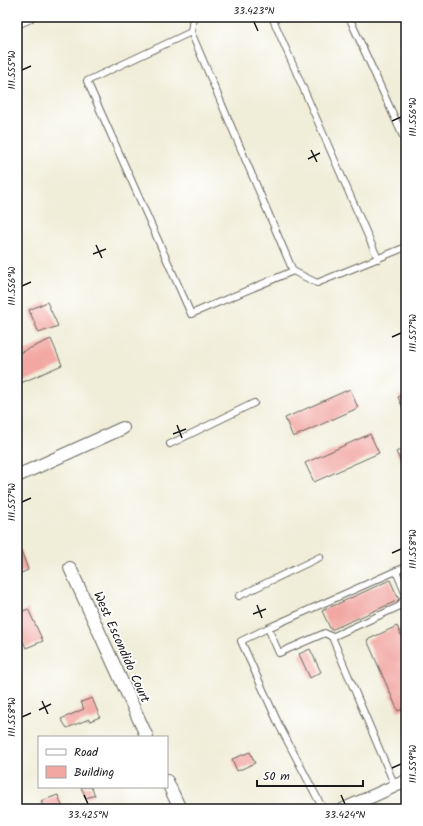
<svg xmlns="http://www.w3.org/2000/svg" width="423" height="826" font-family="Kalam,sans-serif">
	<style>
		.building { fill: #f2a7a3 }
		.lines { fill: none; stroke-linecap: round; stroke-linejoin: round }
		.service-casing { stroke: #66655e; stroke-width: 8 }
		.minor-casing { stroke: #66655e; stroke-width: 14 }
		.service { stroke: #fff; stroke-width: 6 }
		.minor { stroke: #fff; stroke-width: 12 }
		.ticks { fill: none; stroke: #1c1c1c; stroke-width: 1.5 }
		.labels { text-anchor: middle; dominant-baseline: central; stroke-width: 3.5; stroke-linejoin: round; paint-order: stroke }
		.street-label { font-size: 13px; fill: #1c1c1c; stroke: #fff }
		.neatline { fill: none; stroke: #1c1c1c; stroke-width: 1.5 }
		.ticks-label { font-size: 10px; text-anchor: middle; fill: #1c1c1c }
	</style>
	<rect width="100%" height="100%" fill="#fff"/>
	<filter id="ink" filterUnits="userSpaceOnUse"><feTurbulence type="fractalNoise" baseFrequency=".025" numOctaves="2"/><feDisplacementMap in="SourceGraphic" scale="8" xChannelSelector="R" yChannelSelector="G"/><feConvolveMatrix kernelMatrix="1 2 1 2 8 2 1 2 1" color-interpolation-filters="sRGB"/></filter>
	<filter id="wash" filterUnits="userSpaceOnUse"><feTurbulence type="fractalNoise" baseFrequency=".012" numOctaves="4" result="noise"/><feDisplacementMap in="SourceGraphic" scale="16" xChannelSelector="R" yChannelSelector="G"/><feGaussianBlur stdDeviation="0.9" result="paint"/><feColorMatrix in="noise" values="0 0 0 0 0 0 0 0 0 0 0 0 0 0 0 0 0 1.4 0 .05"/><feComposite in="paint" operator="in"/></filter>
	<g filter="url(#wash)">
		<rect width="100%" height="100%" fill="#f0edd8"/>
		<g id="blocks">
			<g class="building">
				<path d="M47,302L58,326L39,333L29,310Z"/>
				<path d="M51,339L62,365L21,383L17,373V354Z"/>
				<path d="M350,389L358,408L293,437L285,418Z"/>
				<path d="M406,393V415L398,397Z"/>
				<path d="M370,434L379,453L314,482L305,463Z"/>
				<path d="M406,447V460L401,462L396,452Z"/>
				<path d="M17,548L18,551L21,550L28,570L17,575Z"/>
				<path d="M390,580L399,600L331,630L322,611Z"/>
				<path d="M28,609L43,641L26,648L17,628V614Z"/>
				<path d="M397,626L406,646V708L398,711L367,640Z"/>
				<path d="M310,649L321,672L310,678L299,654Z"/>
				<path d="M92,698L100,717L90,721L89,719L67,728L61,719L84,709L81,702Z"/>
				<path d="M250,752L255,763L237,771L232,759Z"/>
				<path d="M81,787H91L95,795L86,798Z"/>
				<path d="M58,795L63,809H44L41,801Z"/>
			</g>
		</g>
	</g>
	<g filter="url(#ink)">
		<use href="#blocks" fill-opacity="0" stroke="#66655e" stroke-width="1"/>
		<g class="lines">
			<g class="service-casing">
				<g id="service">
					<path d="M193,17L191,32L293,271L317,283L406,247"/>
					<path d="M272,17L378,259"/>
					<path d="M349,17L406,143"/>
					<path d="M191,32L87,81L191,314L293,271"/>
					<path d="M170,444L254,403"/>
					<path d="M396,571L406,595L400,606L332,637L325,633L279,653L268,628L396,571L406,567"/>
					<path d="M239,596L320,557"/>
					<path d="M268,628L241,641L279,725L323,809"/>
					<path d="M332,637L395,786"/>
				</g>
			</g>
			<g class="minor-casing">
				<g id="minor">
					<path d="M17,22L28,17"/>
					<path d="M17,476L123,428"/>
					<path d="M70,568L147,737"/>
					<path d="M167,781L180,809"/>
					<path d="M344,809L406,781"/>
				</g>
			</g>
			<use href="#service" class="service"/>
			<use href="#minor" class="minor"/>
		</g>
	</g>
	<path class="ticks" d="M254,22L258,31M22,70L31,66M392,121L401,117M311,150L317,162M308,159L320,153M96,245L102,258M93,254L106,249M22,286L31,282M392,337L401,333M177,425L182,438M173,434L186,429M22,502L31,498M392,553L401,549M257,605L262,618M253,614L266,609M42,701L48,714M39,710L51,704M22,717L31,713M392,768L401,764M84,795L88,804M341,795L345,804"/>
	<g class="labels">
		<g class="street-label">
			<text transform="translate(121 647) rotate(66)">West Escondido Court</text>
		</g>
	</g>
	<rect width="423" height="826" fill="none" stroke="#fff" stroke-width="44"/>
	<rect x="38" y="736" width="130" height="52" fill="#ffffff" stroke="#a4a4a4"/>
	<rect x="46" y="749" width="20" height="6" fill="#ffffff" stroke="#a4a4a4"/>
	<text x="74" y="756" font-size="12" fill="#1c1c1c">Road</text>
	<rect x="46" y="766" width="20" height="12" fill="#f2a7a3" stroke="#a4a4a4"/>
	<text x="74" y="776" font-size="12" fill="#1c1c1c">Building</text>
	<path d="M257 780v6h106v-6" fill="none" stroke="#1c1c1c" stroke-width="2"/>
	<text x="263" y="780" font-size="12" fill="#1c1c1c" stroke="#ffffff" stroke-width="3" paint-order="stroke">50 m</text>
	<rect x="22" y="22" width="379" height="782" class="neatline"/>
	<g class="ticks-label">
		<text x="254" y="14">33.423°N</text>
		<text transform="translate(11 70) rotate(-90)" y="4">111.555°W</text>
		<text transform="translate(412 117) rotate(-90)" y="4">111.556°W</text>
		<text transform="translate(11 286) rotate(-90)" y="4">111.556°W</text>
		<text transform="translate(412 333) rotate(-90)" y="4">111.557°W</text>
		<text transform="translate(11 502) rotate(-90)" y="4">111.557°W</text>
		<text transform="translate(412 549) rotate(-90)" y="4">111.558°W</text>
		<text transform="translate(11 717) rotate(-90)" y="4">111.558°W</text>
		<text transform="translate(412 764) rotate(-90)" y="4">111.559°W</text>
		<text x="88" y="818">33.425°N</text>
		<text x="345" y="818">33.424°N</text>
	</g>
</svg>
